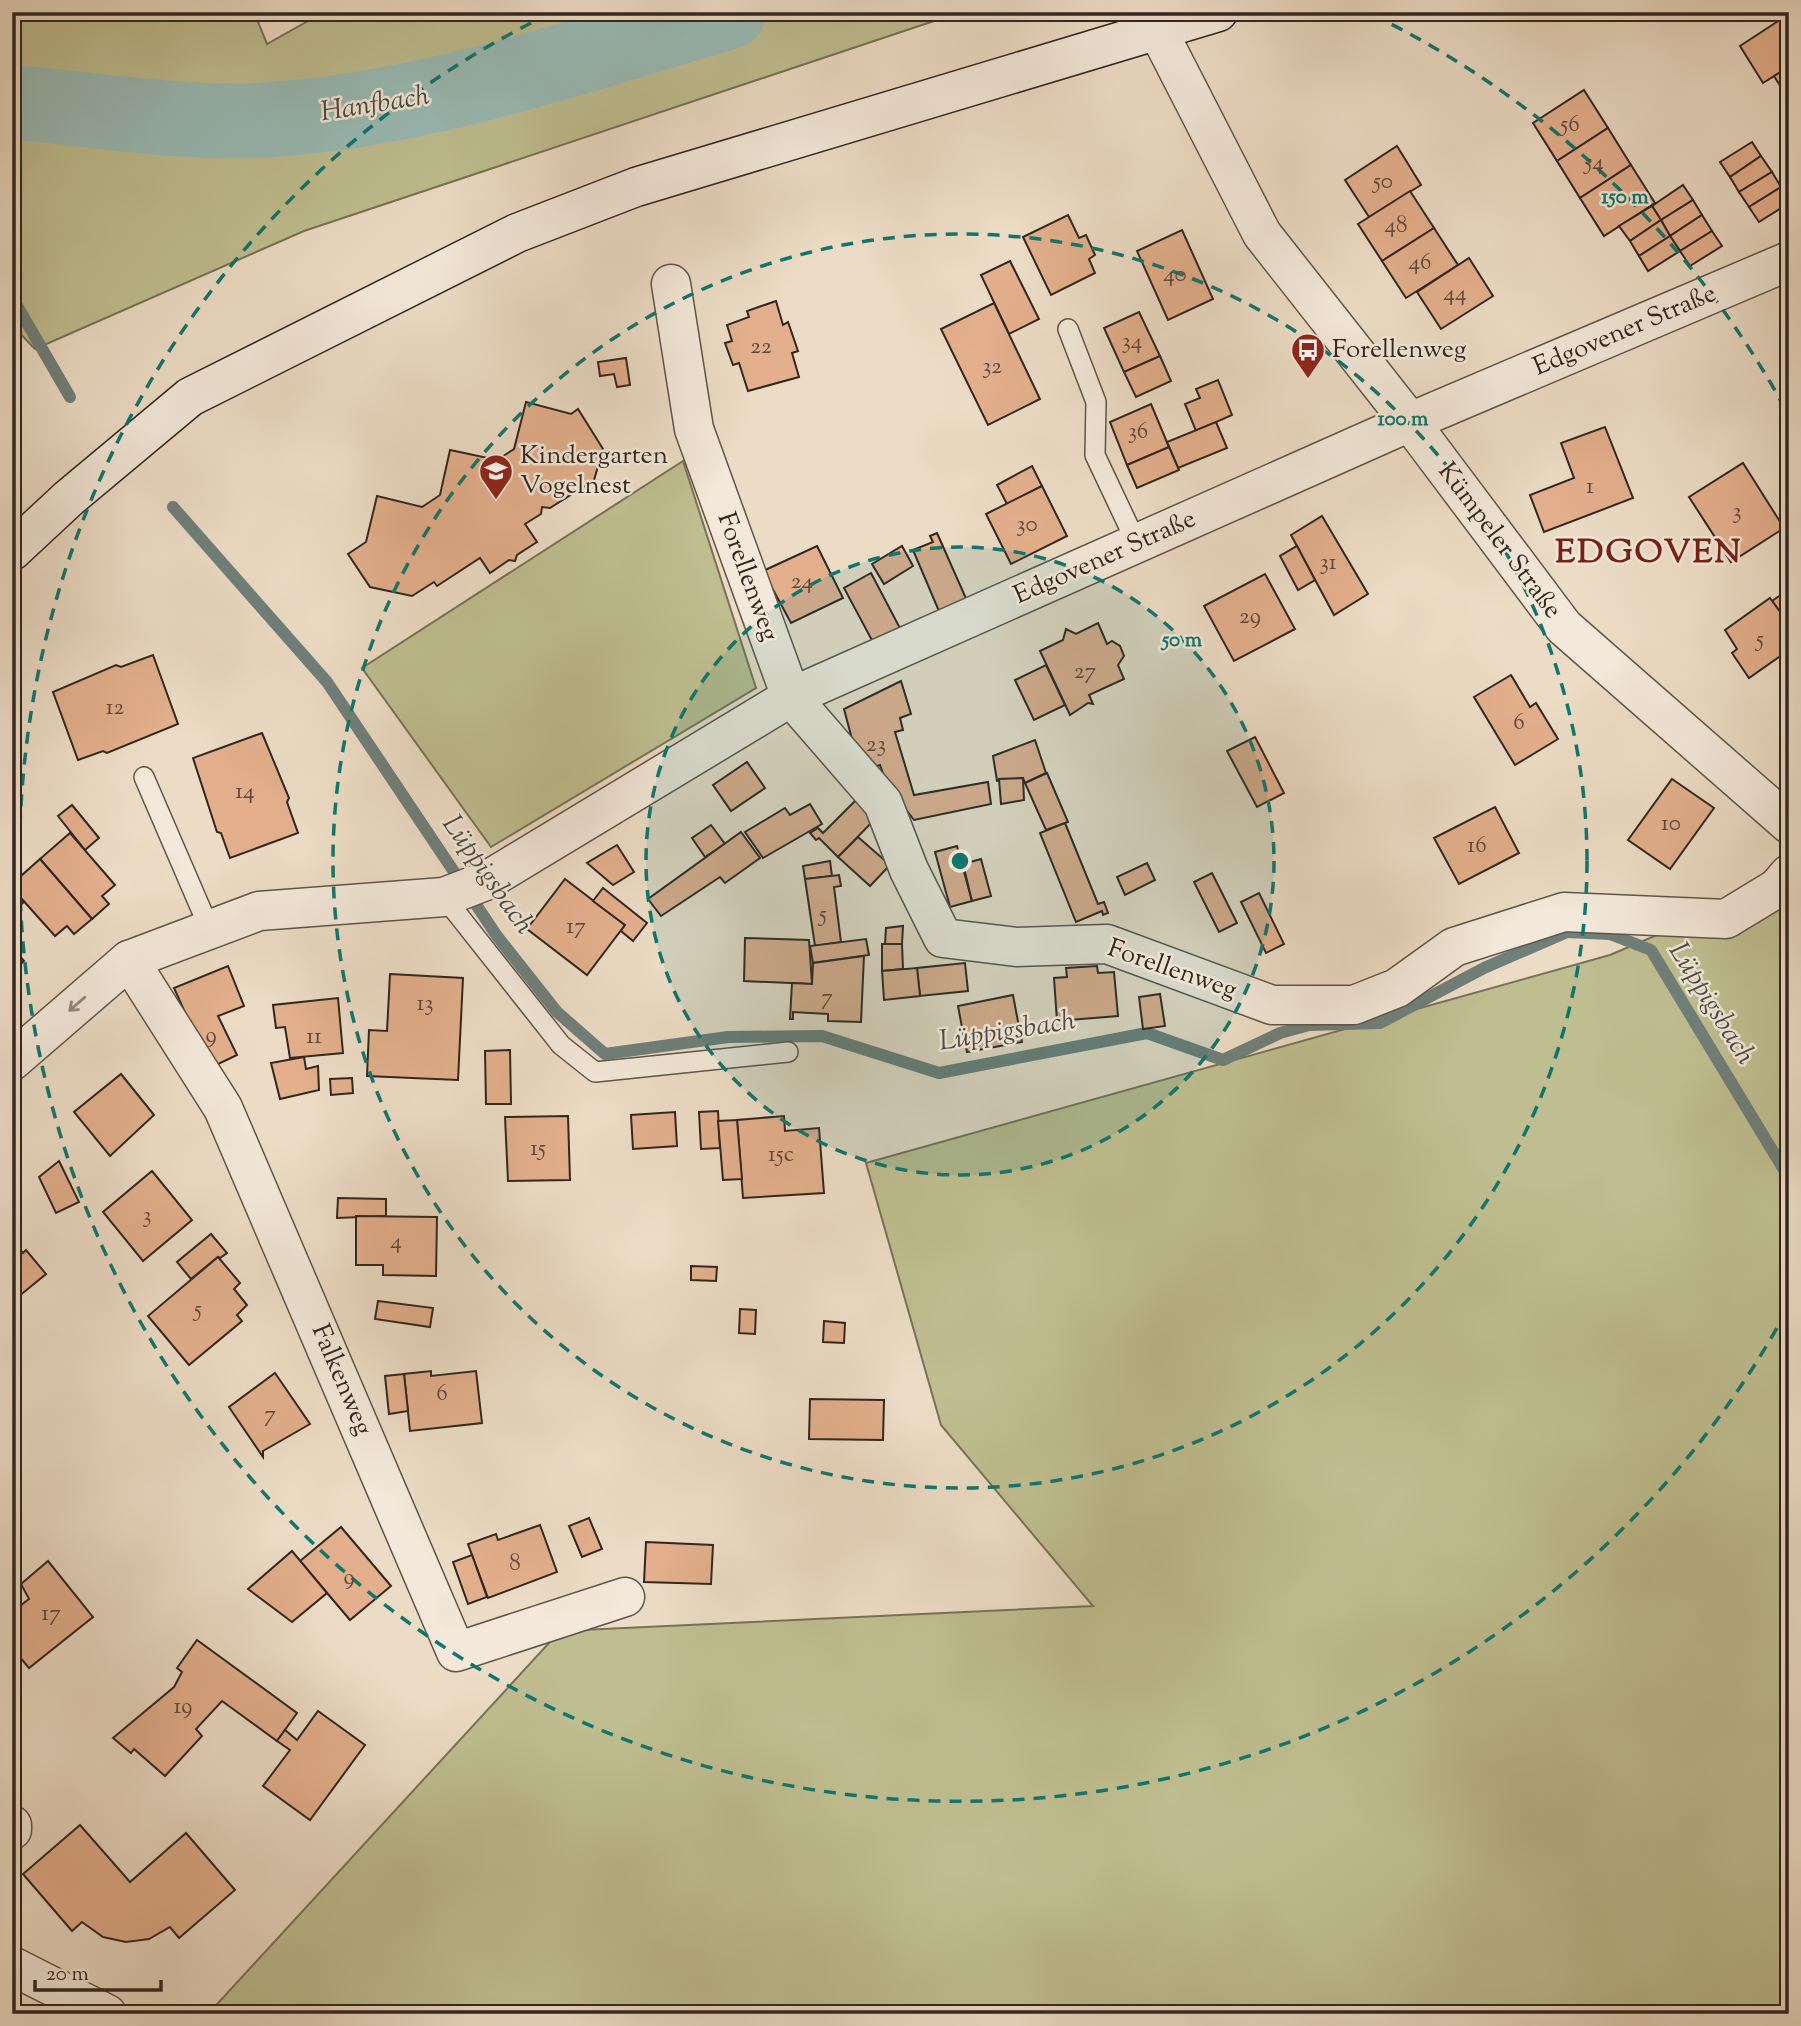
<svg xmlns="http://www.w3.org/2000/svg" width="1801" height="2026" font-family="'Sorts Mill Goudy',serif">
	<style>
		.green { fill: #bfbe90; stroke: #787258; stroke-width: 2 }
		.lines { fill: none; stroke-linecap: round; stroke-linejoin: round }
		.stream { stroke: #6f7f7a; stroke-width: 12 }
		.river { stroke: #99bbb6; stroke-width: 75 }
		.building { fill: #e3af8c; stroke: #312620; stroke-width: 2 }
		.lane-casing { stroke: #605449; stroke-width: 22 }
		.street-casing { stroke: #605449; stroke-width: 41 }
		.secondary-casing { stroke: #312620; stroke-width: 41 }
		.lane { stroke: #f3e8d9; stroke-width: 19 }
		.street { stroke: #f3e8d9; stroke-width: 38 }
		.secondary { stroke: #f3e8d9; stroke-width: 38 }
		.oneway { stroke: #92877c }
		.ring { fill: none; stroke: #0f766e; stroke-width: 3.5; stroke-dasharray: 12 9 }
		.labels { text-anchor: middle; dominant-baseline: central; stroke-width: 5; stroke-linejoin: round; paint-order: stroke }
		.number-label { font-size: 23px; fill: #5e483b }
		.street-label { font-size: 26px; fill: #312620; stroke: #f3e8d9 }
		.poi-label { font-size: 26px; fill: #312620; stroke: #f3e8d9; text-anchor: start }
		.water-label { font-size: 28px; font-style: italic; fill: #4b4b46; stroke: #f3e8d9 }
		.district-label { font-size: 33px; font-weight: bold; letter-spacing: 2px; fill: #7a1f14; stroke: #f3e8d9 }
		.centre { fill: #0f766e; stroke: #f3e8d9; stroke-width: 3.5 }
		.ring-label { font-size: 21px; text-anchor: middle; font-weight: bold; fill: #0f766e; stroke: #f3e8d9; stroke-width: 5; stroke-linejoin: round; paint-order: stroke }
	</style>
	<rect width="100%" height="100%" fill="#ecdcc5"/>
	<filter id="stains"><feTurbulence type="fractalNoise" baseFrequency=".00286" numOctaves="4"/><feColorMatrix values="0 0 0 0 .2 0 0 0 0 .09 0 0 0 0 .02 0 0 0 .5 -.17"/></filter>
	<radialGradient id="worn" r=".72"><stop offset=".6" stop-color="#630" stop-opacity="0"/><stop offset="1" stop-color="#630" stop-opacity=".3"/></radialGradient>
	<g class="green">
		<path d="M29,12H254L267,44L324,12H961L304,231L35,349L12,325V23Z"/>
		<path d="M683,461L756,688L491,847L362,668Z"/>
		<path d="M1784,881L1789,883V2014H208L560,1631L1093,1606L941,1425L866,1163L1610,955Z"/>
	</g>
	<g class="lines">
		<g class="stream">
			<path d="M12,297L70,397"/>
			<path d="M173,507L327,682L497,936L557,1012L605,1054L728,1037L822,1036L939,1073L1147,1033L1223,1060L1280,1033L1309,1025L1380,1023L1484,968L1567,932L1610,934L1651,950L1789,1178"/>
		</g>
		<path class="river" d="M12,102C93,109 185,125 265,120C425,110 576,57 728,12"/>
	</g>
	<g class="building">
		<path d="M1789,14V67L1763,83L1740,46Z"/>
		<path d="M1789,67V100L1774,76Z"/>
		<path d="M1584,90L1608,128L1557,161L1533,123Z"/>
		<path d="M1608,128L1631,165L1580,198L1557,161Z"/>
		<path d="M1752,142L1761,156L1730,177L1720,162Z"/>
		<path d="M1397,146L1421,185L1369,217L1345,180Z"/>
		<path d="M1761,156L1772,172L1739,192L1730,177Z"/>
		<path d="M1631,165L1655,203L1604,236L1580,198Z"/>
		<path d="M1772,172L1781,187L1749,207L1739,192Z"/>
		<path d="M1683,185L1693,200L1661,220L1652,206Z"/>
		<path d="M1781,187L1789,203L1759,222L1749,207Z"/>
		<path d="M1410,191L1434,228L1382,261L1358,224Z"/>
		<path d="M1693,200L1702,215L1670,236L1661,220Z"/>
		<path d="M1652,206L1661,220L1630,241L1619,226Z"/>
		<path d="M1068,215L1079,238L1086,235L1095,255L1089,259L1095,273L1051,295L1023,237Z"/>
		<path d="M1702,215L1712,231L1680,251L1670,236Z"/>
		<path d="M1661,220L1670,236L1639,256L1630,241Z"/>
		<path d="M1434,228L1458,265L1406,298L1382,261Z"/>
		<path d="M1182,230L1213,299L1168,320L1137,251Z"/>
		<path d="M1712,231L1722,246L1690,266L1680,251Z"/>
		<path d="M1670,236L1680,251L1648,271L1639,256Z"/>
		<path d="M1469,258L1493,296L1441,329L1417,292Z"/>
		<path d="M1010,261L1039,319L1009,334L981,275Z"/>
		<path d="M776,301L783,325L788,322L798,351L792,353L799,377L748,391L739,363L733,365L725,343L732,341L727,325L749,317L747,311Z"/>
		<path d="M994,303L1040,399L988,425L941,329Z"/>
		<path d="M1139,312L1160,356L1124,372L1104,328Z"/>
		<path d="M1160,356L1171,381L1136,397L1124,372Z"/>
		<path d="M626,358L630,385L617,387L614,374L600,376L598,362Z"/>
		<path d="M1218,380L1232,415L1196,431L1185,404L1200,398L1196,389Z"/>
		<path d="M526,402L571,414L578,409L603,449L594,480L550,508L542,507L541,514L525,524L537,542L517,555L515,561L509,560L490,573L480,558L437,586L434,582L412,596L370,587L348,554L366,542L377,496L422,507L440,495L450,450L497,460L514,449Z"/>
		<path d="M1151,404L1169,447L1127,465L1110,422Z"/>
		<path d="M1216,422L1227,448L1178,468L1167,442Z"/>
		<path d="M1605,427L1633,498L1544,532L1530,495L1574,478L1561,443Z"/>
		<path d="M1169,447L1179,470L1137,488L1127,465Z"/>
		<path d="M1743,463L1784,528L1731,562L1689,497Z"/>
		<path d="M1032,466L1042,486L1007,504L997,485Z"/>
		<path d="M1042,486L1067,536L1011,564L986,514Z"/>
		<path d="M1322,516L1368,594L1334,615L1291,535Z"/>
		<path d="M937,533L972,612L944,623L913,550L933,542L930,536Z"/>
		<path d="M817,546L843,598L791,623L763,571Z"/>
		<path d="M902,546L913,566L884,584L872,564Z"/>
		<path d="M1297,546L1315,580L1298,590L1280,556Z"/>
		<path d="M871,573L902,632L875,646L844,588Z"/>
		<path d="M1265,574L1295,629L1234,661L1204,606Z"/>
		<path d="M1789,589V624L1772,601Z"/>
		<path d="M1770,598L1789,624V650L1749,678L1732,653L1737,649L1725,630Z"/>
		<path d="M1098,623L1107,644L1112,641L1120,646L1124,656L1118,665L1124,679L1089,695L1093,704L1088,703L1070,715L1040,651L1063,640L1066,629L1076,634Z"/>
		<path d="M153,655L178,724L107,753L103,751L78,760L53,692L116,665L121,667Z"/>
		<path d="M1046,665L1065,705L1034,720L1015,680Z"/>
		<path d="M1511,675L1530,707L1536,703L1558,739L1515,765L1474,697Z"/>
		<path d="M901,681L911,714L900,718L903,730L895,732L914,795L988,782L991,804L914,820L887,785L880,765L868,769L857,758L844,709Z"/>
		<path d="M262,733L289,798L287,802L298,833L230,858L221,833L217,832L193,758Z"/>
		<path d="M1255,737L1284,793L1257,807L1227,751Z"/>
		<path d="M1035,740L1046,773L1025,783L1023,778L997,781L993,756Z"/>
		<path d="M747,762L765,788L731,811L713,785Z"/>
		<path d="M1047,773L1068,822L1046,830L1025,783Z"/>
		<path d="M1023,778L1024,800L1001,804L999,779Z"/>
		<path d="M1672,779L1714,808L1670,869L1628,840Z"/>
		<path d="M860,796L879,815L838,857L819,838L816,840L810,833L818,828L823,833Z"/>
		<path d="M810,804L822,824L763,858L745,832L785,808L790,815Z"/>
		<path d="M72,805L99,838L85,850L58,816Z"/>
		<path d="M1495,807L1519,853L1459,884L1434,838Z"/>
		<path d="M1065,823L1098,904L1104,902L1108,913L1103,915L1102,911L1076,922L1040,833Z"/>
		<path d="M711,825L725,844L705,857L692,838Z"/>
		<path d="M741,832L760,858L725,883L720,877L661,916L648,899Z"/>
		<path d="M70,833L115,885L102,896L109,904L92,919L40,859Z"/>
		<path d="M858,837L890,865L870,886L838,857Z"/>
		<path d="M617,845L634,872L613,885L587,863Z"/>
		<path d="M957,846L972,901L950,907L935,852Z"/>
		<path d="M40,859L92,919L74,934L67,926L55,936L12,888V884Z"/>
		<path d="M981,859L991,896L972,901L963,864Z"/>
		<path d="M830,861L832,876L805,879L803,866Z"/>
		<path d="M1147,863L1155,880L1125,895L1117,877Z"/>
		<path d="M1212,873L1237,923L1219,932L1194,882Z"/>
		<path d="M839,875L841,886L834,887L841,942L815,946L805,879Z"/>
		<path d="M565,879L625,925L587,975L527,929Z"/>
		<path d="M12,888L24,902L12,912Z"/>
		<path d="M603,888L647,923L633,941L621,931L625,925L593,901Z"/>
		<path d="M1259,893L1284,944L1266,953L1241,902Z"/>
		<path d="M903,926L902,944H885L886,928Z"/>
		<path d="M745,938L809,940L812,984L744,981Z"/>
		<path d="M866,939L869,955L813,963L810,946Z"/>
		<path d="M882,944H902L903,969L882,971Z"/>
		<path d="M12,947L24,961L12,972Z"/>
		<path d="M864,956L861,1022L828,1021V1014L793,1012V1019H790L792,983L812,984L813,963Z"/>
		<path d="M965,963L968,991L920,996L917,968Z"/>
		<path d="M228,966L244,1006L218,1016L237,1055L210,1068L174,988Z"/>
		<path d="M1097,966L1098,973L1114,972L1118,1016L1057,1021L1054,978L1067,977L1066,968Z"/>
		<path d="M917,968L920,996L884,1000L882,971Z"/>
		<path d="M390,974L463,978L458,1080L367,1076L369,1030L387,1031Z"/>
		<path d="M1160,994L1165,1026L1143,1029L1139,997Z"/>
		<path d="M1013,995L1019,1027L964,1038L958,1006Z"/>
		<path d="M338,998L343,1053L290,1058L285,1027L276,1028L273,1005Z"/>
		<path d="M1019,1027L1022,1042L967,1052L964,1038Z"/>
		<path d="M510,1050L511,1104H486L485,1051Z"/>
		<path d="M304,1057L306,1069L318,1066L319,1090L280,1099L271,1063Z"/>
		<path d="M121,1074L154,1115L110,1156L74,1112Z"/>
		<path d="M352,1078L353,1093L331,1095L330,1079Z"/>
		<path d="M718,1111L720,1148L701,1149L699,1112Z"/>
		<path d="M675,1112L677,1146L633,1149L631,1115Z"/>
		<path d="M568,1116L570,1180L508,1181L505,1117Z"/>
		<path d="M784,1116L785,1131L819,1128L824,1193L743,1198L737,1120Z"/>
		<path d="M737,1120L742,1179L723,1180L718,1121Z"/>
		<path d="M59,1161L79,1202L56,1213L39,1177Z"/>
		<path d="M152,1171L192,1220L143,1261L103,1212Z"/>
		<path d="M338,1198L386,1199V1216L337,1218Z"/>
		<path d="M356,1216L437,1217L436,1276L383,1275V1265H356Z"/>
		<path d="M211,1234L227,1253L220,1258L218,1257L191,1279L177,1262Z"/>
		<path d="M16,1245L23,1253L26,1250L46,1274L12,1302V1248Z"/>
		<path d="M218,1257L240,1283L234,1289L247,1305L237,1315L242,1321L189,1365L148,1316Z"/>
		<path d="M691,1266L717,1267L716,1281L691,1280Z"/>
		<path d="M378,1301L433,1308L430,1327L375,1319Z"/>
		<path d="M740,1309L756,1310L755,1334L739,1333Z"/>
		<path d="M824,1321L845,1323L844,1343L823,1342Z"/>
		<path d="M431,1371V1376L476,1371L482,1423L410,1431L404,1374Z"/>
		<path d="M275,1373L310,1424L263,1451V1457L229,1407Z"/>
		<path d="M404,1374L408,1411L389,1414L385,1376Z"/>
		<path d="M810,1399L884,1400L883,1440L809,1439Z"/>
		<path d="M589,1518L602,1549L582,1557L569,1526Z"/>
		<path d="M540,1525L557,1572L488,1598L468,1544L496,1534L498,1540Z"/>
		<path d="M341,1527L391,1586L350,1620L300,1561Z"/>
		<path d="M646,1542L713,1545L711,1584L644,1582Z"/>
		<path d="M292,1551L327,1593L292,1622L248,1589Z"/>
		<path d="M472,1555L487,1597L468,1604L453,1562Z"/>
		<path d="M48,1561L93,1617L29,1668L12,1648V1612L29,1599L21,1584Z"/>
		<path d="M197,1640L297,1713L277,1741L222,1701L196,1729L202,1736L165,1776L134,1749L131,1753L113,1738L174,1687L182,1672L177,1668Z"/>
		<path d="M318,1711L365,1745L310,1820L263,1786L290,1750L277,1741L285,1730L297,1740Z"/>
		<path d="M80,1825L130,1882L186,1833L235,1890L179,1938L170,1927L149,1939L126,1942L103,1937L82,1922L72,1931L23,1874Z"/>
	</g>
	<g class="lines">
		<g class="lane-casing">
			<g id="lane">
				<path d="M1068,329L1096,402L1095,455L1137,544"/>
				<path d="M144,777L210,930"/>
				<path d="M444,897L561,1045L595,1072L788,1052"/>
			</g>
		</g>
		<g class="street-casing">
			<g id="street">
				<path d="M1158,31L1262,234L1410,422L1564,627L1789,824"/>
				<path d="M671,284L694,429L791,697L883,803L909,870L943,938L1016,947L1107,944L1272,1005H1354L1397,988L1454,947L1564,912L1726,919L1777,888L1789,874"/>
				<path d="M129,960L223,1108L456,1652L625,1597"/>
				<path d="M12,1061L129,960L259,911L444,897L488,880L791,697L1410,422L1789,261"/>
				<path d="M12,1825V1830"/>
				<path d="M12,1966L107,2014"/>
			</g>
		</g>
		<g class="secondary-casing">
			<path id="secondary" d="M12,551L69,498L190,397L517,233L636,187L1218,12"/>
		</g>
		<use href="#lane" class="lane"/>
		<use href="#street" class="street"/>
		<use href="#secondary" class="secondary"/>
	</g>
	<defs><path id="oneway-shaft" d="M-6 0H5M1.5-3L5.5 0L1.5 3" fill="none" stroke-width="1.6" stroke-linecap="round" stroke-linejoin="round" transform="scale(1.75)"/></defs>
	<use class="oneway" href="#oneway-shaft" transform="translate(77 1004) rotate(139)"/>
	<circle cx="960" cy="861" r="314" fill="#0f766e" fill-opacity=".12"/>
	<g class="ring">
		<circle cx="960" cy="861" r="314"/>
		<circle cx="960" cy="861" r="627"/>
		<path d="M1787 1310A941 941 0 1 1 547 15M1373 15A941 941 0 0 1 1787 412"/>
	</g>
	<defs>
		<g id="bus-pin" transform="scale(1.75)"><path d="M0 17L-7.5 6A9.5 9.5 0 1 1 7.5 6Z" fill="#8f2418" stroke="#f3e8d9"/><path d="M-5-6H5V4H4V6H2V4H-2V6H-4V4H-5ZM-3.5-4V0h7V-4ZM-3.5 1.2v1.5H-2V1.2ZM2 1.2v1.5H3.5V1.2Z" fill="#fff"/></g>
		<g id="school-pin" transform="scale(1.75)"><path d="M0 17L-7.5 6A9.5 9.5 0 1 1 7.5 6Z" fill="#8f2418" stroke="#f3e8d9"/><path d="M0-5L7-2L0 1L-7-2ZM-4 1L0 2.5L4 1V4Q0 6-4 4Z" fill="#fff"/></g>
	</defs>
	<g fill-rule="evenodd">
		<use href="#bus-pin" x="1308" y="350"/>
		<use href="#school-pin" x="496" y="471"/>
	</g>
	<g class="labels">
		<g class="number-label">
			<text x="1570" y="125">56</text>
			<text x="1594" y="163">54</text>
			<text x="1383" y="182">50</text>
			<text x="1396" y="226">48</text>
			<text x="1420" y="263">46</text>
			<text x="1175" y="275">40</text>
			<text x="1455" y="294">44</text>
			<text x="1132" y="342">34</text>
			<text x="761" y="347">22</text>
			<text x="992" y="367">32</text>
			<text x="1138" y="432">36</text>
			<text x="1590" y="487">1</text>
			<text x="1737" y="512">3</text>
			<text x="1027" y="525">30</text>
			<text x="1328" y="563">31</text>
			<text x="802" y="582">24</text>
			<text x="1250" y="617">29</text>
			<text x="1760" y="640">5</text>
			<text x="1085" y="672">27</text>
			<text x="115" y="708">12</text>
			<text x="1519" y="723">6</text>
			<text x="876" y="745">23</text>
			<text x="245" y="792">14</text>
			<text x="1671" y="824">10</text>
			<text x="1477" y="846">16</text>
			<text x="823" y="915">5</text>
			<text x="576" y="927">17</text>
			<text x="827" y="998">7</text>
			<text x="425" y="1004">13</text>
			<text x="211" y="1036">9</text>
			<text x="314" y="1037">11</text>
			<text x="538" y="1149">15</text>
			<text x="781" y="1155">15c</text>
			<text x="147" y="1216">3</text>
			<text x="396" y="1242">4</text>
			<text x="198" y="1310">5</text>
			<text x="442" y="1394">6</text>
			<text x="270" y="1415">7</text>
			<text x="515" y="1564">8</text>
			<text x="349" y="1578">9</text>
			<text x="51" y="1614">17</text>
			<text x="183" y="1707">19</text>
		</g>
		<g class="street-label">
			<text transform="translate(1625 331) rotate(-23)">Edgovener Straße</text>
			<text transform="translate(1499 541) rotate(53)">Kümpeler Straße</text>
			<text transform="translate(1105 558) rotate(-24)">Edgovener Straße</text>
			<text transform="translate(747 577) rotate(70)">Forellenweg</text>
			<text transform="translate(1172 970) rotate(19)">Forellenweg</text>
			<text transform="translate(341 1380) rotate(67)">Falkenweg</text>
		</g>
		<g class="poi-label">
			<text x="1332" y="350">Forellenweg</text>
			<text x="520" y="456">Kindergarten<tspan x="520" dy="30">Vogelnest</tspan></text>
		</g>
		<g class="water-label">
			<text transform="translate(375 105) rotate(-9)">Hanfbach</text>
			<text transform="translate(487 875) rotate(55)">Lüppigsbach</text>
			<text transform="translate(1711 1004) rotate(58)">Lüppigsbach</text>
			<text transform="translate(1007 1032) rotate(-9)">Lüppigsbach</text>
		</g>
		<g class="district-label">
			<text x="1649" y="554">EDGOVEN</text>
		</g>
	</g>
	<circle cx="960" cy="861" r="10" class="centre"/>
	<g class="ring-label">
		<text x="1625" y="203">150 m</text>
		<text x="1403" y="425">100 m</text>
		<text x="1182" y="646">50 m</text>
	</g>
	<rect width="1801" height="2026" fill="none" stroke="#ecdcc5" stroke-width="42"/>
	<rect x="14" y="14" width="1773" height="1998" fill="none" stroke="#312620" stroke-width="3.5"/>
	<rect x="21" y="21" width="1759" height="1984" fill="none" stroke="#312620" stroke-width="2"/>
	<path d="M35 1980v10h126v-10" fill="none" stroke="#312620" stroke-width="3.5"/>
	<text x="46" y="1980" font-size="21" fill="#312620" stroke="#f3e8d9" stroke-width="5" paint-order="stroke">20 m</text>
	<rect width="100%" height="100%" filter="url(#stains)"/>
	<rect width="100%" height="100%" fill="url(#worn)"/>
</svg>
